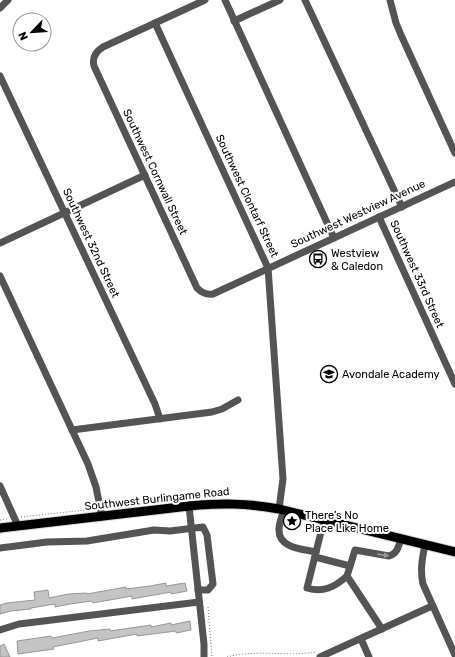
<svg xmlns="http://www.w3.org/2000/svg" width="455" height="657" font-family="Rubik,sans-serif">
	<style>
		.building { fill: #c4c4c4; stroke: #989898 }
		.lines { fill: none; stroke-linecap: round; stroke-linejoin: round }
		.major-casing { stroke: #dbdbdb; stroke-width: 11 }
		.path { stroke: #767676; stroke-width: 1; stroke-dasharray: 1 2; stroke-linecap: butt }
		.minor { stroke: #545454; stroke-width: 7 }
		.major { stroke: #000; stroke-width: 9 }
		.oneway { fill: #989898 }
		.labels { text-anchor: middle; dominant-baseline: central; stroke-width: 4; stroke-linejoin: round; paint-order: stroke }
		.street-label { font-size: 11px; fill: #000; stroke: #fff }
		.poi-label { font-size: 11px; fill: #000; stroke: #fff; text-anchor: start }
	</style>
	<rect width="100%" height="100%" fill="#fff"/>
	<g class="building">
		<path d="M166,583V586L185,583L187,591L171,594V592L132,599V596L93,603L92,601L70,604L55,607V604L31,608V609L11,611L0,614V605L7,603L35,600L34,592L48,590L49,598L68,594L87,593V594L126,587V589L150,586Z"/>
		<path d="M190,621L191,630L176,633V631L137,636V634L98,641V638L53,647L54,649L18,654L17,641L51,636L52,638L89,631L110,629V631L151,625V627L171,623V625Z"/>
		<path d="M4,644L10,657H0V646Z"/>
	</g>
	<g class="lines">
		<g class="major-casing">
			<path id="major" d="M0,528L189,506C222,503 246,503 279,509L455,552"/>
		</g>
		<g class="path">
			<path d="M21,517L85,510"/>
			<path d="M0,520L7,519"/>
			<path d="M208,607L212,657"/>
			<path d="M227,657C256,649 287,657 316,652"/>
		</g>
		<g class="minor">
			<path d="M205,0L103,47C95,52 92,58 94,66L197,288C202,293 206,295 213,294L455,182"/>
			<path d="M225,0L334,238"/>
			<path d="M305,0L402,207"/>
			<path d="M390,0L396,23L401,35L455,153"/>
			<path d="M0,8L8,0"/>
			<path d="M234,21L280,0"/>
			<path d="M155,23L268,268L283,479L279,509"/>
			<path d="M0,76L155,404L160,419"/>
			<path d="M379,217L455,384"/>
			<path d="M0,243L145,175"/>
			<path d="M0,276L88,464L96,487L102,517"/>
			<path d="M72,430L212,412L222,409L238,400"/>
			<path d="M0,486L18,526"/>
			<path d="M189,506L204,644V657"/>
			<path d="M284,510C282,516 279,523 279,529C278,548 302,549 316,552"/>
			<path d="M324,520L307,588C323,593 335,587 347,576"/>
			<path d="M425,545C422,559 420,571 423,584L455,655"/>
			<path d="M0,548L47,542L87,541L154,530L170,531L203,527L207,535L213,584L208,590H198"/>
			<path d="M315,557L350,566"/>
			<path d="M382,629L347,576L355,550L389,556C398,553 398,547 401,539"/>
			<path d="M0,630L19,624L199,602"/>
			<path d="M361,639L369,657"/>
			<path d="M320,657L432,606"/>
		</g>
		<use href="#major" class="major"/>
	</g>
	<defs><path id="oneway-solid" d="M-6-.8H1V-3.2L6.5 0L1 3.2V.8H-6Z"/></defs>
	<use class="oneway" href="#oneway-solid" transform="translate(383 555) rotate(8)"/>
	<defs>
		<g id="bus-ring" transform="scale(0.9)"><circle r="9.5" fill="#fff" stroke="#000" stroke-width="1.5"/><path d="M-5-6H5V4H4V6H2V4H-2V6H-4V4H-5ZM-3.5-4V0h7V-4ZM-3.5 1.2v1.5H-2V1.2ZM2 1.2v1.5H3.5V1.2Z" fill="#000"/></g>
		<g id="school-ring" transform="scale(0.9)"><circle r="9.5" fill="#fff" stroke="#000" stroke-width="1.5"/><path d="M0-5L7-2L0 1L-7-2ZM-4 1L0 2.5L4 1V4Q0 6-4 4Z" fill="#000"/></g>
		<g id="sight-ring" transform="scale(0.9)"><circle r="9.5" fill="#fff" stroke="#000" stroke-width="1.5"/><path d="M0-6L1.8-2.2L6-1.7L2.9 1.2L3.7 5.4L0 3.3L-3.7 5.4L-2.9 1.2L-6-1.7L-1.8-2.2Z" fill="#000"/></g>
	</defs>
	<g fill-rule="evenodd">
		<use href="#bus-ring" x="318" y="259"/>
		<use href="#school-ring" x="329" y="374"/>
		<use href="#sight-ring" x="292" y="521"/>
	</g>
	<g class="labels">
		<g class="street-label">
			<text transform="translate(155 172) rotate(65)">Southwest Cornwall Street</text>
			<text transform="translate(247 196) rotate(65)">Southwest Clontarf Street</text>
			<text transform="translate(358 214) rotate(-25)">Southwest Westview Avenue</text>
			<text transform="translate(91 243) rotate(65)">Southwest 32nd Street</text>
			<text transform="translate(417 274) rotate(66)">Southwest 33rd Street</text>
			<text transform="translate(157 499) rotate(-6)">Southwest Burlingame Road</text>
		</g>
		<g class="poi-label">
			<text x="331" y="253">Westview<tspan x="331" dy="13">&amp; Caledon</tspan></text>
			<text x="342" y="374">Avondale Academy</text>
			<text x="305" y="515">There’s No<tspan x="305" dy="13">Place Like Home</tspan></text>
		</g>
	</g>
	<g transform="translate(32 32) rotate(245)"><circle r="19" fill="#ffffff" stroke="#999999"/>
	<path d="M0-3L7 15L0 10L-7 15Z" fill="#000000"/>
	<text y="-6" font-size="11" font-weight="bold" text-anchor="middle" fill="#000000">N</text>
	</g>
</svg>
